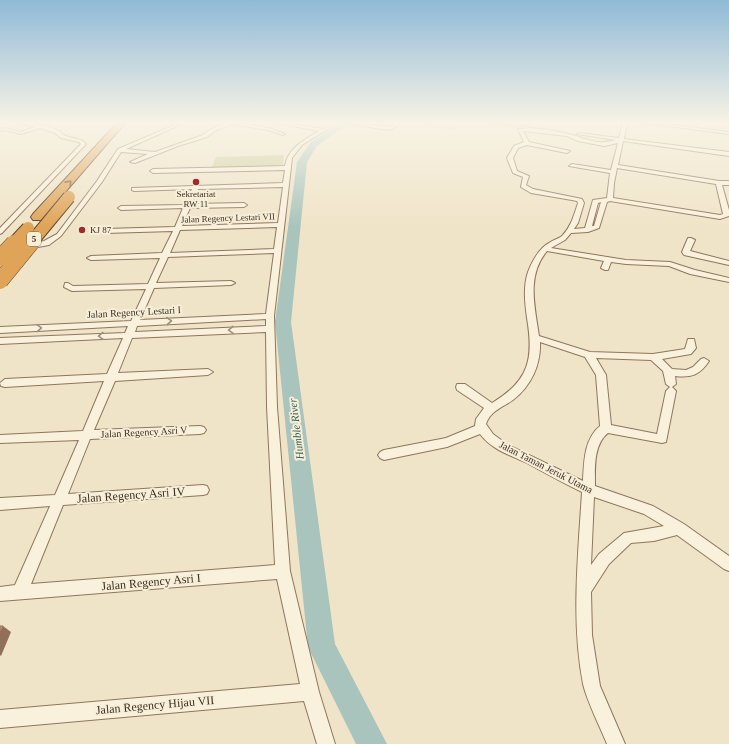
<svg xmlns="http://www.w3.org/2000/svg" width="729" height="744" font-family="'Times New Roman',serif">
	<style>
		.green { fill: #c9cf9b }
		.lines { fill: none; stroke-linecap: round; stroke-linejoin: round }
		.river { fill: #a9c4bc; fill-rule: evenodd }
		.street-casing { stroke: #8d765c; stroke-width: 2 }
		.highway-casing { stroke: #5b4430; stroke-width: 2 }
		.street { fill: #faf1dc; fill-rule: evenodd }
		.highway { fill: #e0a458; fill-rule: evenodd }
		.highway-bridge-far1-casing { stroke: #5b4430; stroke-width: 14; stroke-linecap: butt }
		.highway-bridge-casing { stroke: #5b4430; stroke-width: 17; stroke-linecap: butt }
		.highway-bridge-far1 { stroke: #e0a458; stroke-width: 12 }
		.highway-bridge { stroke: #e0a458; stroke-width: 16 }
		.shaded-wall { fill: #916f58 }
		.building { fill: #cf9f7d; stroke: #916f58 }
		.oneway { stroke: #7e5d36 }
		.oneway2 { stroke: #9c907e }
		.poi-dot { fill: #9e2a2b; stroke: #f7eed8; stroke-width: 1.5 }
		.labels { text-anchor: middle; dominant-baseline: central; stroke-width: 4; stroke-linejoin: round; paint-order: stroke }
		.far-poi-label { font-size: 9px; fill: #3d2e20; stroke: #f7eed8 }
		.far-street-label { font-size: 9px; fill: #3d2e20; stroke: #f7eed8 }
		.shield { fill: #f7eed8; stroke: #756857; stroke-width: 1 }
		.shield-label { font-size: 9px; font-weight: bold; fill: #3d2e20 }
		.street-label { font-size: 10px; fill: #3d2e20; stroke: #f7eed8 }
		.water-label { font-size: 11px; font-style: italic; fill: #2f5d5a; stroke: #f7eed8 }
		.near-street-label { font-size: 12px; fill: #3d2e20; stroke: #f7eed8 }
	</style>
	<rect width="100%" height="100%" fill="#f0e4c8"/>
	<g class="green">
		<path d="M406,123H454L461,124L454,130Z"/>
		<path d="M284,155L283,165L212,167L216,157Z"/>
	</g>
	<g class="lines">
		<path class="river" d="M340,123H349L317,146L307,162L291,322L335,644L387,744H356L308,647L275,322L297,162L311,142Z"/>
		<g class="street-casing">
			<g id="street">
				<path d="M19,123C30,122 48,125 59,131C62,133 63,135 66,136C74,139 81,138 86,144L2,233L0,234V228L81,144L79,142L61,138L55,133L40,128L21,134L5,130L0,131V129L5,128L21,132L35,127Z"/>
				<path d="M179,123H184L126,149L155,152L203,135L211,129L227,123H239L269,128L285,134L283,135L268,130L231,124L215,131L207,137L178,146L135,163L130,162L148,154L121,152L102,182L61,236L49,245L22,250V246L44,241L57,234L97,181L118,149Z"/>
				<path d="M277,123H286L323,129L332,123H337L302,145L292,158L274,316L277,407L290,571L319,692L335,744H317L304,701L0,728V710L300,684L277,579L0,601V587L15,585L50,506L0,510V498L55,495L79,440L0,443V435L83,431L104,381L5,387L1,386L0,383L5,379L107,374L123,338L0,344V338L125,333L128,326L0,333V327L131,321L146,289L72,291L64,287L65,283H68L73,286L148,284L160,258L91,260L87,258L91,256L162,253L173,231L105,233L102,231L105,229L175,227L183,208L121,210L118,208L121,206L185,205L192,189L134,191L132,190V188L283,183L285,170L153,173L150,171L153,169L285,166C288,148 304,140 319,131ZM283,187L278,223L182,226L190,208L244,207L247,205L244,203L192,204L198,189ZM277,227L274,249L170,253L180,230ZM274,253L266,314L140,320L154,288L231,285L235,283L231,281L156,283L168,257ZM266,319V326L135,332L137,326ZM266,332L267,407L275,565L31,584L63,505L203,495L207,494L209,490L207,486L203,485L68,494L90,439L200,434L204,433L206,430L204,427L200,426L94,430L115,381L208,375L213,372L208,369L118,373L132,338Z"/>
				<path d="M352,123L389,127L395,123L399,124L390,130L354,125Z"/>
				<path d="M494,123H505L530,127L528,128Z"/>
				<path d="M623,123H627L624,139L729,152V156L623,141L618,165L719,181H729V185H722L729,210V216L720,219L610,201L607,202L599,228L588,232L571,233L565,240L551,248L626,260L670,262L695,270L729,278V282L690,274L669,266L626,264L611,262L608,270H605L601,268L604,261L547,251C526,276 535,307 539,336L590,352L653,354L685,349L688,339H694L696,348L691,354L662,359L672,369L686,370L693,367L701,359L704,358L709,361C700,375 691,378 675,376L676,384L672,387L676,391L666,442L662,443L608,433C593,445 595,469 595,486L653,506L684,524L729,556V571L724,569L677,535L654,541L631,543L609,564L591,592L592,635L600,686L625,744H607C600,727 587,701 583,684C571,621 578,557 582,492C563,483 545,473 527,463C510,455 492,450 480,434L447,447L384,460L380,458L378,455L380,452L384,450L446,438L475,426L476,419L484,408L457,390L456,387L457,384H465L492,403C529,381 534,359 527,318C525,303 523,287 528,272C532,262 538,249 549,243C553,240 558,239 562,236C571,227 574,215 578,203L577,201L572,200L531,193L521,187L523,177L513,173L507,158L514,146L524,142L518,129C533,127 553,130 568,134C588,138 594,146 616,140L577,134L579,133L619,138ZM523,131L567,136L578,141L604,146L618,143L611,170L572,164L569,166L610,173L607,198L593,200L585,228L574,229L578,223L584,203L582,199L533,189L526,185L529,176L517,171L513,158L518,148L527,145L567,153L570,151L529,142ZM617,168L716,184L723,214L720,215L613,198L614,183ZM601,202L594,226H592L598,203ZM540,342L585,357L596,375L600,426C584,439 584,462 583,481L508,445L493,434L486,424C490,411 503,407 513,400C531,386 541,365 540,342ZM596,358L651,360L663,371L666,384L670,387L666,391L657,434L611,425L606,375ZM594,497L644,514L664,526L624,533L599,554L591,565Z"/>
				<path d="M645,123H656L729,132V134Z"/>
				<path d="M688,238H691L695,240L690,251L729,261V265L684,255L682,252Z"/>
			</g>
		</g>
		<g class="highway-casing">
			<path id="highway" d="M117,123H125L41,220H33L31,217L33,214Z"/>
		</g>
		<use href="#street" class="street"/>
		<use href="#highway" class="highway"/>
		<g class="highway-bridge-far1-casing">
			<g id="highway-bridge-far1">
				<path d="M13,244L28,228"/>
				<path d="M30,244L69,197"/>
			</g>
		</g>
		<g class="highway-bridge-casing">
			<g id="highway-bridge">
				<path d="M0,258L14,243"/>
				<path d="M0,281L31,243"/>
			</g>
		</g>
		<use href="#highway-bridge-far1" class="highway-bridge-far1"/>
		<use href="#highway-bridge" class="highway-bridge"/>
	</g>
	<path class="shaded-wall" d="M3,626L11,632L1,656L0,655V633Z"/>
	<path class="building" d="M0,626H3L0,633Z"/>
	<defs><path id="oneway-chevron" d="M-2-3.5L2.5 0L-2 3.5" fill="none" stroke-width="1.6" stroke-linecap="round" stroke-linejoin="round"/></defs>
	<use class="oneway" href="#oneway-chevron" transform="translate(69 183) rotate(-48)"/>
	<g class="oneway2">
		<use href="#oneway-chevron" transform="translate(169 321) rotate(-3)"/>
		<use href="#oneway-chevron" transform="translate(39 328) rotate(-3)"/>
		<use href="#oneway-chevron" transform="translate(231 330) rotate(177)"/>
		<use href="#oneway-chevron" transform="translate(101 336) rotate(177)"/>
	</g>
	<linearGradient id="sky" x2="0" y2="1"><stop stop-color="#8fbad6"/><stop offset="0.54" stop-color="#f8f3e6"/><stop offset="1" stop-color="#f8f3e6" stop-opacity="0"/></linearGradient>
	<rect width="729" height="227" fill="url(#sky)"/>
	<g class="poi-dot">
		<circle cx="196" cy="182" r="4"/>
		<circle cx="82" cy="230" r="4"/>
	</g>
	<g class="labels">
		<g class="far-poi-label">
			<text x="196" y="194">Sekretariat<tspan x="196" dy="10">RW 11</tspan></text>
			<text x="90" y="230" text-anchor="start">KJ 87</text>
		</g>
		<g class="far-street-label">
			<text transform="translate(228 218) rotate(-2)">Jalan Regency Lestari VII</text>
		</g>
		<rect class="shield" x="27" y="232" width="14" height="14" rx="3"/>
		<g class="shield-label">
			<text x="34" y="239">5</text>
		</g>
		<g class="street-label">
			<text transform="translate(134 312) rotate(-3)">Jalan Regency Lestari I</text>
			<text transform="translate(144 432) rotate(-3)">Jalan Regency Asri V</text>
			<text transform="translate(546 467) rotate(27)">Jalan Taman Jeruk Utama</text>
		</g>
		<g class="water-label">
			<text transform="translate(296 429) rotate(-97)">Humble River</text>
		</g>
		<g class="near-street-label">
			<text transform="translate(131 495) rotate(-4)">Jalan Regency Asri IV</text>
			<text transform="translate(151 582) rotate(-5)">Jalan Regency Asri I</text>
			<text transform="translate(155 705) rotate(-5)">Jalan Regency Hijau VII</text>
		</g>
	</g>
</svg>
